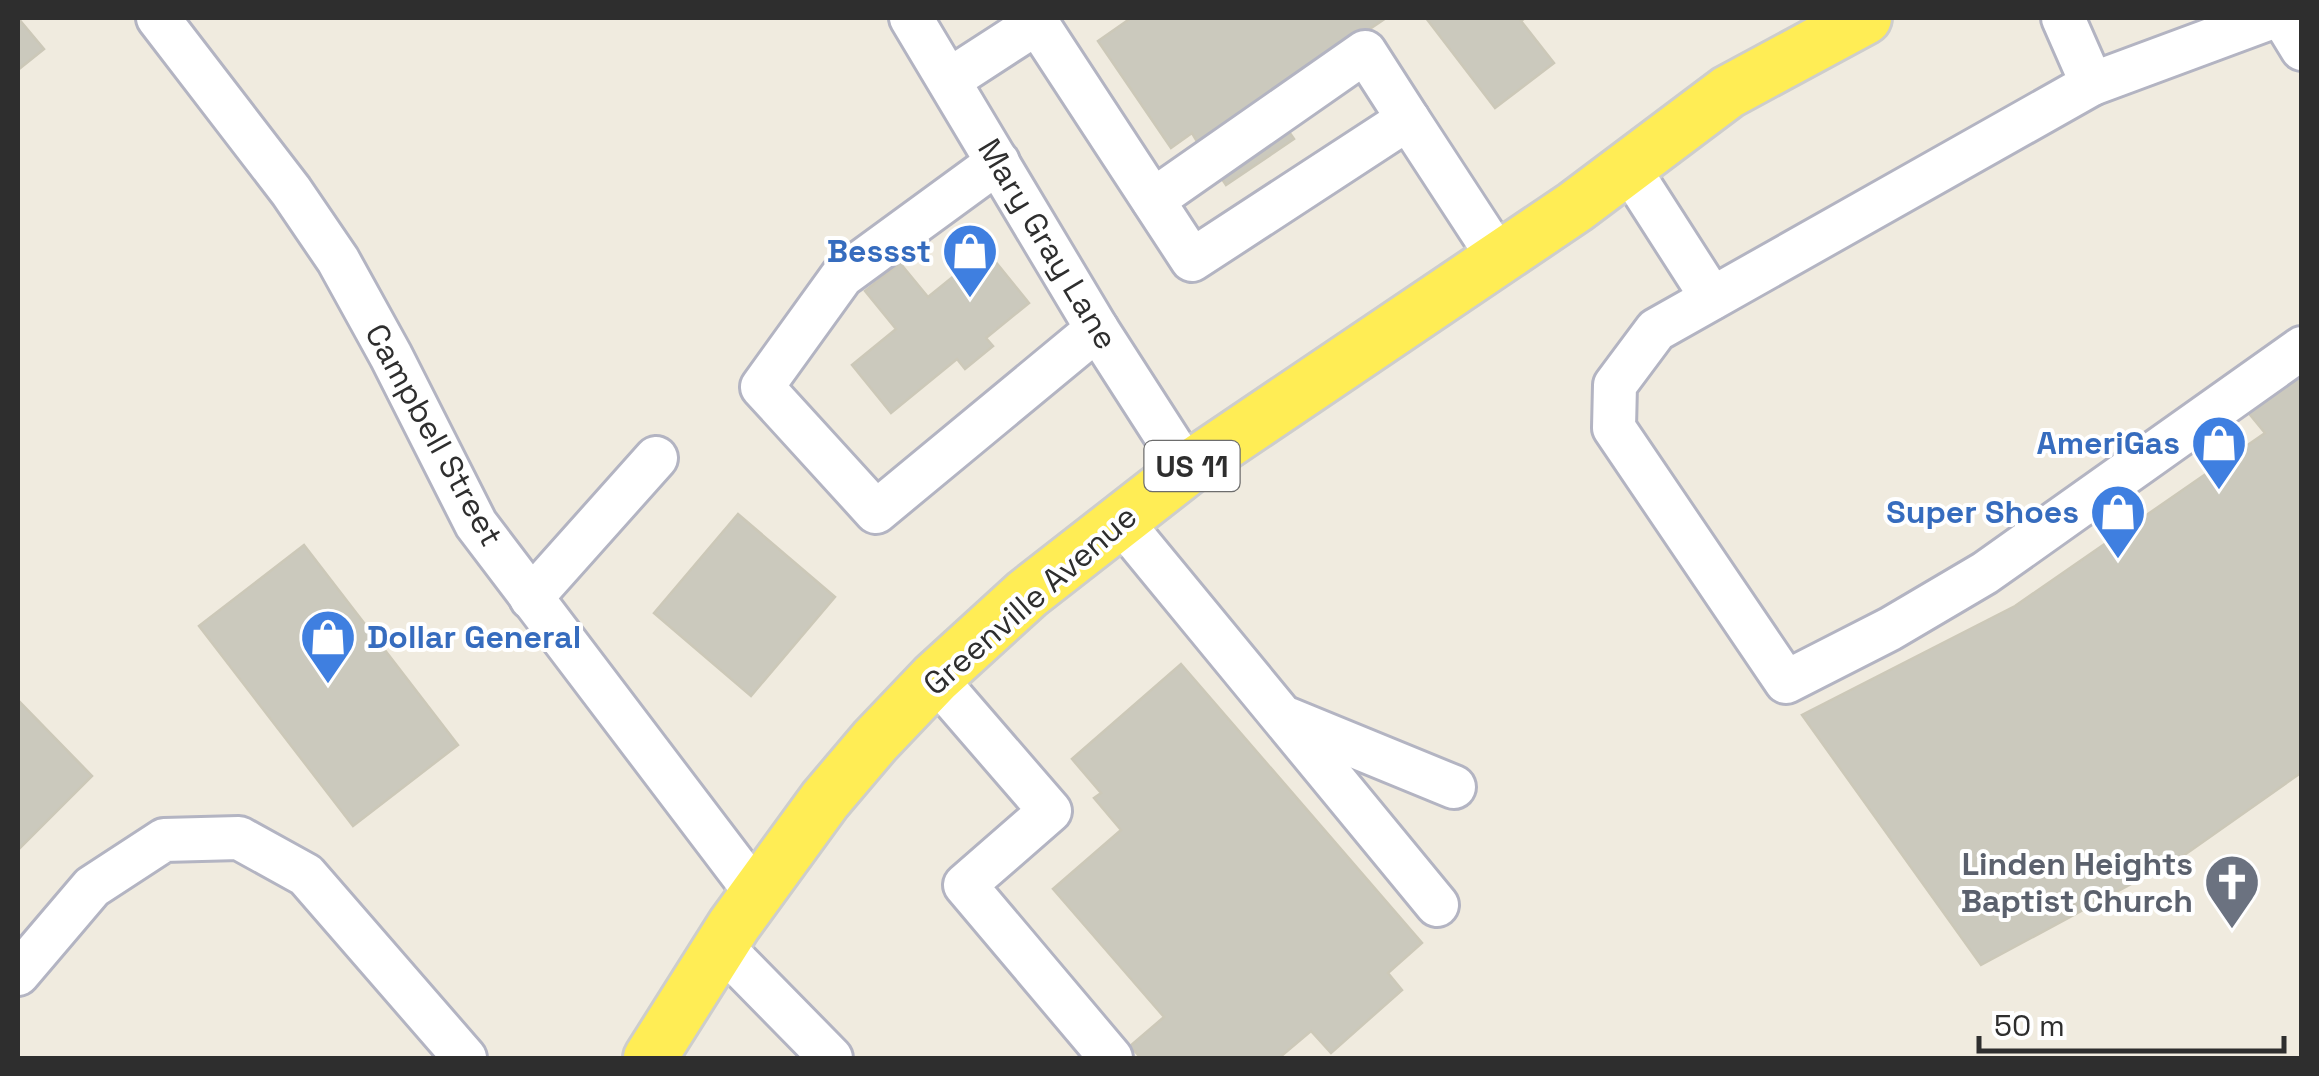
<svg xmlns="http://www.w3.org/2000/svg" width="2319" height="1076" font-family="'Space Grotesk',sans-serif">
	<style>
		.building { fill: #cbc9bd; stroke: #ccc8b8; stroke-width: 2.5 }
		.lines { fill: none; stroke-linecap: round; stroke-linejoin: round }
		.minor-casing { stroke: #b3b4c2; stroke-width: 48 }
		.major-casing { stroke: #cdcdcd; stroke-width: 58 }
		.minor { stroke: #fff; stroke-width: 42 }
		.major { stroke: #ffed55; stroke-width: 52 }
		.labels { text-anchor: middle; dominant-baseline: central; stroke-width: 8; stroke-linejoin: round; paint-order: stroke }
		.shield { fill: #fff; stroke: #6d6d6d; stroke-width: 2.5 }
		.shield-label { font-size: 30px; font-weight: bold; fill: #2e2e2e }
		.street-label { font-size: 32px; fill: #2e2e2e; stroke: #fff }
		.shop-label { font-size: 32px; font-weight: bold; fill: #366cbe; stroke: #fff; text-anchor: end }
		.worship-label { font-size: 32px; font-weight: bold; fill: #5b616d; stroke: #fff; text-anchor: end }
	</style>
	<rect width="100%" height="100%" fill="#f0ebdf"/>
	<g class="building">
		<path d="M18,18L44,49L18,70Z"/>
		<path d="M1131,18H1386L1199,145L1192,133L1171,148L1098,41Z"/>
		<path d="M1426,18H1525L1521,21L1554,63L1495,108Z"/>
		<path d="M1266,99L1294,139L1226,185L1199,145Z"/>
		<path d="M986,250L1029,303L986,338L993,346L965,369L957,359L891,413L852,365L896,329L865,291L900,263L928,297Z"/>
		<path d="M2302,376V772L2183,856L1981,965L1802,715L2015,606L2265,433L2247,411Z"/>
		<path d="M738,514L835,597L751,696L654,613Z"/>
		<path d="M304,545L458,745L353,826L199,626Z"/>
		<path d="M1181,664L1422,943L1388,973L1402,990L1331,1053L1311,1031L1279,1058H1141L1130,1046L1164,1017L1053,889L1121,830L1094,798L1101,793L1072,759Z"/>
		<path d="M18,700L92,776L18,850Z"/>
	</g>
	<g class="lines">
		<g class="minor-casing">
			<g id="minor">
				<path d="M158,18L291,191L338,260L391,356L476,524L756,893"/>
				<path d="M911,18L1097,329L1187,469"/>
				<path d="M2063,18L2092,84L1656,330L1615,385L1614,428L1786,682L1890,629L1985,573L2302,348"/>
				<path d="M2283,18L2302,49"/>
				<path d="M949,80L1037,23L1192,260L1408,119L1498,257"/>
				<path d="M2092,84L2270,18"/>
				<path d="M998,162L842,276L762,387L876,512L1097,329"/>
				<path d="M1628,167L1712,298"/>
				<path d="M1153,200L1365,52L1408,119"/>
				<path d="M1120,520L1437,905"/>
				<path d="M531,598L656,458"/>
				<path d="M935,678L1050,811L965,885L1111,1058"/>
				<path d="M1288,719L1454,787"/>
				<path d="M720,945L831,1058"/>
				<path d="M18,974L92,887L164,840L239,838L306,875L465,1058"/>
			</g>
		</g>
		<g class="major-casing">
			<path id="major" d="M650,1058L734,925L825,800L875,741L935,678L1027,594L1187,469L1575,207L1728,92L1865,18"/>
		</g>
		<use href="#minor" class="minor"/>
		<use href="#major" class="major"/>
	</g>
	<defs>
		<g id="shop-pin" transform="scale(2.875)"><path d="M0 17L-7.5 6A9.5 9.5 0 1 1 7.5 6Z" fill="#3f7fe0" stroke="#fff"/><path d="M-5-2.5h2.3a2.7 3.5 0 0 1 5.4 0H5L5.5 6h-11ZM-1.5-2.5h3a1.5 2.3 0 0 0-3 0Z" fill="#fff"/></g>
		<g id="church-pin" transform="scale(2.875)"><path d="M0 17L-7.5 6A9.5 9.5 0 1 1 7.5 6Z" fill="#6b7280" stroke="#fff"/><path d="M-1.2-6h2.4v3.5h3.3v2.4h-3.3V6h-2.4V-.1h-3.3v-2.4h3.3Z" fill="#fff"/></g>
	</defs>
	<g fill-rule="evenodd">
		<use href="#shop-pin" x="970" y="251"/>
		<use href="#shop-pin" x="2219" y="443"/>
		<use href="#shop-pin" x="2118" y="512"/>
		<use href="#shop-pin" x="328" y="637"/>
		<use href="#church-pin" x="2232" y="882"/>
	</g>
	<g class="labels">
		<rect class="shield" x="1144.5" y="441" width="95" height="50" rx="8"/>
		<g class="shield-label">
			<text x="1192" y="466">US 11</text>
		</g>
		<g class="street-label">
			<text transform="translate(1048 244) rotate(59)">Mary Gray Lane</text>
			<text transform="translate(434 435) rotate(61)">Campbell Street</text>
			<text transform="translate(1030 600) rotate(-41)">Greenville Avenue</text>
		</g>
		<g class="shop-label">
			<text x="931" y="251">Bessst</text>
			<text x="2180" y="443">AmeriGas</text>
			<text x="2079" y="512">Super Shoes</text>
			<text x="367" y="637" text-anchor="start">Dollar General</text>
		</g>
		<g class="worship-label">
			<text x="2193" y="864">Linden Heights<tspan x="2193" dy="37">Baptist Church</tspan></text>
		</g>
	</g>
	<rect width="2319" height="1076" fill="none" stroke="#2e2e2e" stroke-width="40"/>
	<path d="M1979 1036v15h305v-15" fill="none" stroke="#2e2e2e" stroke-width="5"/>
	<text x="1994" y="1036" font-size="30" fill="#2e2e2e" stroke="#ffffff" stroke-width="8" paint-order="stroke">50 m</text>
</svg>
